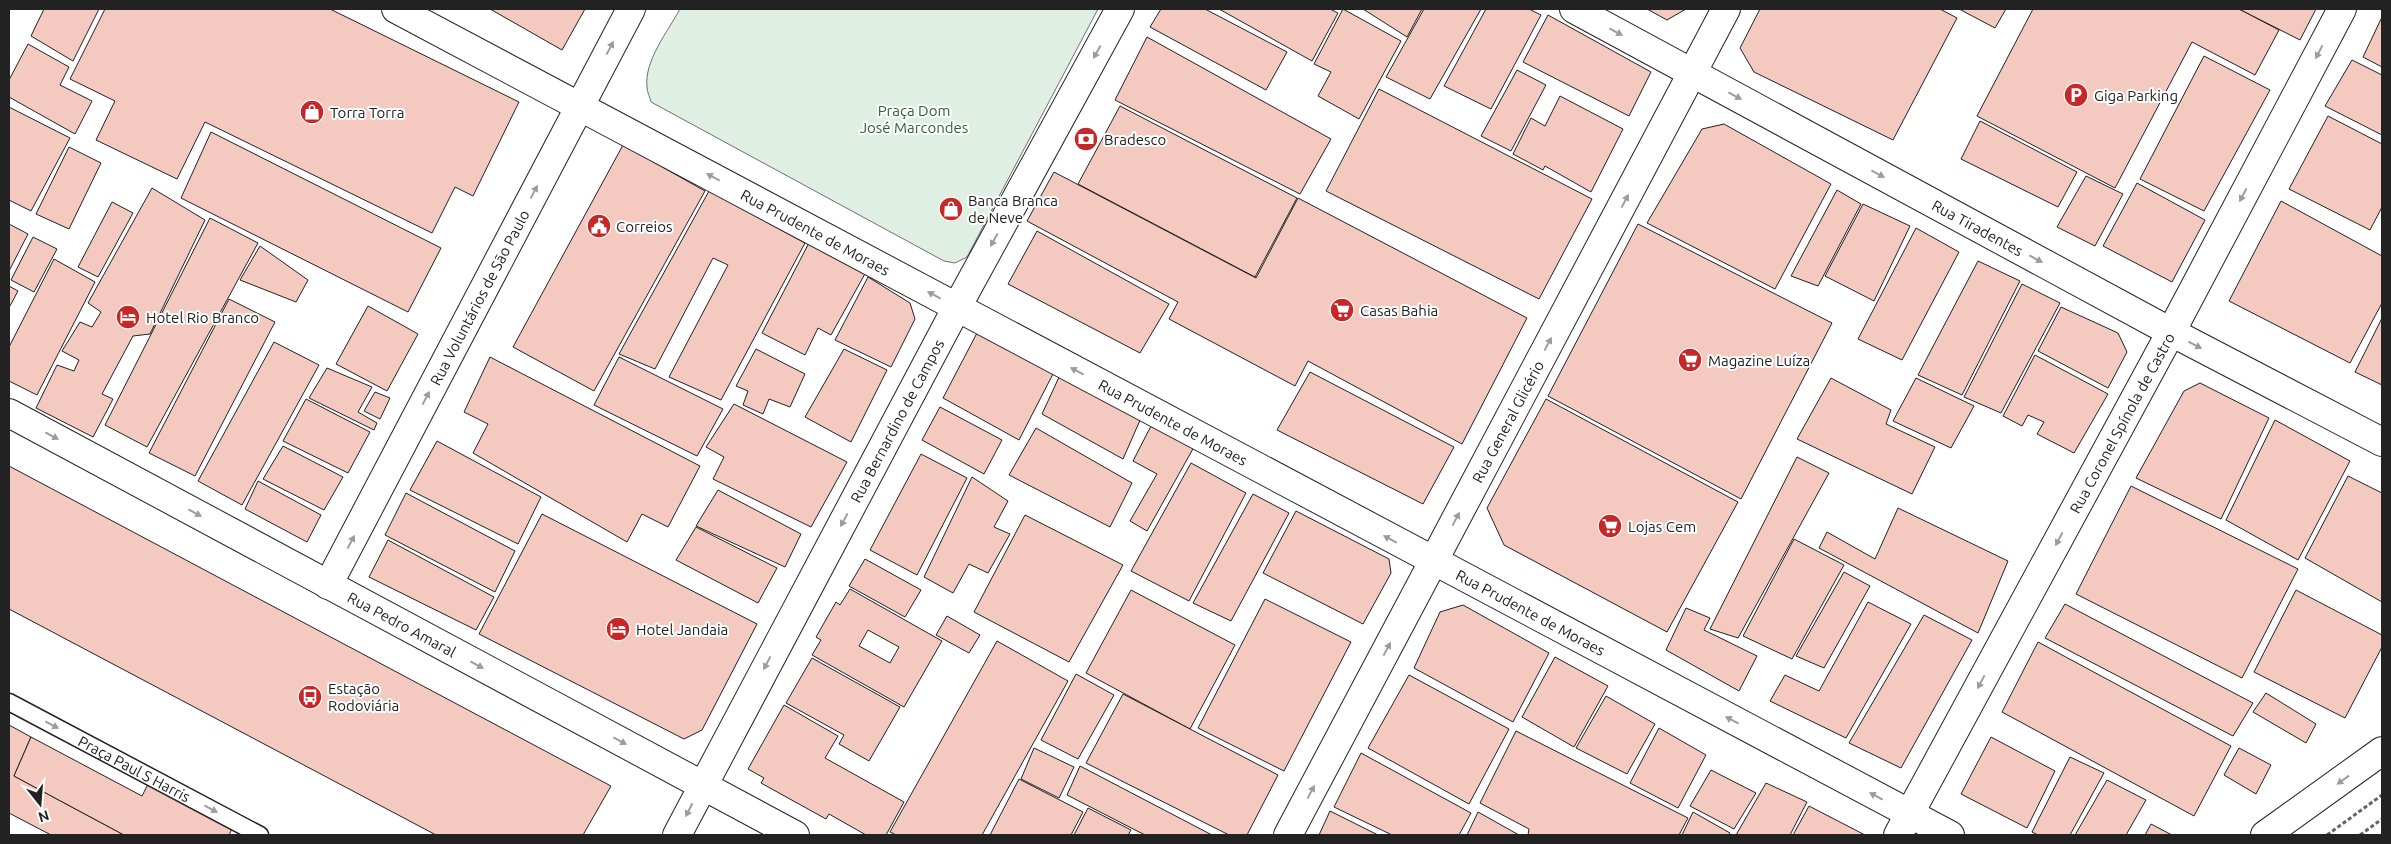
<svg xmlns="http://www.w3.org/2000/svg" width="2391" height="844" font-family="Ubuntu,sans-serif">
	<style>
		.green { fill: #e0efe3; stroke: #6f6f6f }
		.building { fill: #f3c9c0; stroke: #222; fill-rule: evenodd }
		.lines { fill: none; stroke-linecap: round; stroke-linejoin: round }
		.lane-casing { stroke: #222; stroke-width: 19 }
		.street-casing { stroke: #222; stroke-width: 30 }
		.secondary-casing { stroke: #222; stroke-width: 30 }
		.primary-casing { stroke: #222; stroke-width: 30 }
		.path { stroke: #646464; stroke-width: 3; stroke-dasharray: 4 2.5; stroke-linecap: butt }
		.lane { stroke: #fff; stroke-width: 16 }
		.street { stroke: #fff; stroke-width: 28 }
		.secondary { stroke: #fff; stroke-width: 28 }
		.primary { stroke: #fff; stroke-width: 28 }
		.oneway { fill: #9c9c9c }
		.labels { text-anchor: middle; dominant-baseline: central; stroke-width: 4; stroke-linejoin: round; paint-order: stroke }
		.poi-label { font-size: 15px; fill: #222; stroke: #fff; text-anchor: start }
		.park-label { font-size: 15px; fill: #2f5e38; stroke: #fff }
		.street-label { font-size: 15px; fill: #222; stroke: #fff }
	</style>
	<rect width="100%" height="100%" fill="#fff"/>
	<path class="green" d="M680,9H1098L967,257L955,263L944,261L651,102C650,97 647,92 647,87C644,61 668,31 680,9Z"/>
	<g class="building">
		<path d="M44,9H99L73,61L31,36Z"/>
		<path d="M105,9H330L519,102L473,196L455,187L432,233L205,122L177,179L96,140L115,101L70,79Z"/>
		<path d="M490,9H585L562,50Z"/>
		<path d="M1161,9H1205L1287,52L1266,90L1150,27Z"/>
		<path d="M1219,9H1330L1338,13L1312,61Z"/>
		<path d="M1343,9L1401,41L1359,119L1318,96L1331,72L1314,64Z"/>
		<path d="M1363,9H1422L1407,37Z"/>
		<path d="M1424,9H1481L1430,99L1386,77Z"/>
		<path d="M1486,9H1529L1541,15L1491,109L1444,86Z"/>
		<path d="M1647,9H1686L1667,20Z"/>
		<path d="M1760,9H1940L1957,18L1893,140L1754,72L1740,48Z"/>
		<path d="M1959,9H2006L1995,28Z"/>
		<path d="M2033,9H2239L2279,30L2255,75L2192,42L2115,188L1977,116Z"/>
		<path d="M2239,9H2316L2300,40Z"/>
		<path d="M1548,15L1651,72L1629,116L1523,62Z"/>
		<path d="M2382,17V67L2363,57Z"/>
		<path d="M1147,37L1331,139L1300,194L1115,100Z"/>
		<path d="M28,44L69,67L60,85L92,101L75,134L9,97V80Z"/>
		<path d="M2204,56L2270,90L2204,211L2140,179Z"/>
		<path d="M2352,60L2382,75V135L2325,106Z"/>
		<path d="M1517,70L1546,85L1511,151L1481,136Z"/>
		<path d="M1379,89L1592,199L1539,299L1326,191Z"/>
		<path d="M1560,96L1623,129L1591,192L1545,166L1543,170L1513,154L1531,118L1545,126Z"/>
		<path d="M1120,106L1297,198L1255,277L1078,184Z"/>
		<path d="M9,107L70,138L31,211L9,200Z"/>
		<path d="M2328,116L2382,144V207L2370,230L2289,189Z"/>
		<path d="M1980,121L2077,172L2058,207L1961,159Z"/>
		<path d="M1724,124L1831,184L1775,289L1647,223L1702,129Z"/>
		<path d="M211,132L441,248L408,312L181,198Z"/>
		<path d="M623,145L705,191L594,391L513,347Z"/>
		<path d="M69,147L101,163L69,229L36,214Z"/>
		<path d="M1054,172L1256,278L1298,198L1527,318L1462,444L1308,361L1295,386L1169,319L1178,302L1027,221Z"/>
		<path d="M2086,176L2123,194L2095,246L2057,227Z"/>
		<path d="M2137,183L2205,220L2172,282L2103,246Z"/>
		<path d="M152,188L205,220L150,334L133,336L102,394L113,399L93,437L36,408L57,365L74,371L79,360L62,351L80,322L92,327L101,312L88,303Z"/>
		<path d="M1837,190L1861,204L1818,286L1791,276Z"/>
		<path d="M709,191L805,243L721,400L669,377L728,265L713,258L655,369L619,354Z"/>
		<path d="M2281,201L2382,256V303L2350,363L2229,301Z"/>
		<path d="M112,202L133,213L98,277L78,267Z"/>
		<path d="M1863,204L1910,226L1874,301L1825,276Z"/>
		<path d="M210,218L258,243L147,447L105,425Z"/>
		<path d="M9,224L28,234L9,271Z"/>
		<path d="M1638,224L1832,323L1741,499L1548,396Z"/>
		<path d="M1916,228L1959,252L1902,360L1858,339Z"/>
		<path d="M1037,231L1169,304L1140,353L1008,284Z"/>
		<path d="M33,237L57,249L34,292L11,280Z"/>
		<path d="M810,241L866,272L831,335L818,328L805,355L762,333Z"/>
		<path d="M260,246L308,280L296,302L240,280Z"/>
		<path d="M54,259L95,282L37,395L9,381V347Z"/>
		<path d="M1978,261L2020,281L1962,395L1918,375Z"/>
		<path d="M868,277L910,303L915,319L891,367L835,340Z"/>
		<path d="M2022,284L2060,303L2001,413L1964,397Z"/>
		<path d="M9,286L18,291L10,306H9Z"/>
		<path d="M229,299L275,322L195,476L149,453Z"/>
		<path d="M368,306L418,334L387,391L336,364Z"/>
		<path d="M2061,307L2118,333L2127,352L2108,388L2038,351Z"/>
		<path d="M2382,318V385L2355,372Z"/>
		<path d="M977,333L1054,372L1019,440L943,398Z"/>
		<path d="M274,342L319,365L242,505L198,481Z"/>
		<path d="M756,349L805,374L790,407L769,399L763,414L743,405L748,391L736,386Z"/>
		<path d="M844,349L887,370L851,442L805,417Z"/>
		<path d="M2035,355L2108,394L2074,453L2037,434L2044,422L2028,415L2022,426L2003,416Z"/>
		<path d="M490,357L700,466L668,527L642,514L627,542L473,453L488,424L464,412Z"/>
		<path d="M619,357L723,409L697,456L594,405Z"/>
		<path d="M327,368L372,387L358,412L377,423L374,430L309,398Z"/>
		<path d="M1310,372L1454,447L1423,504L1277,430Z"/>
		<path d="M1060,375L1141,418L1123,459L1042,414Z"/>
		<path d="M1831,378L1891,410L1886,424L1935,447L1912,494L1797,439Z"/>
		<path d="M1916,378L1974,406L1951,448L1893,421Z"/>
		<path d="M2200,383L2269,418L2221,519L2136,478L2184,391Z"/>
		<path d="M375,392L390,398L380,419L364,411Z"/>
		<path d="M306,399L370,432L348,473L283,441Z"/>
		<path d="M1546,399L1738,502L1667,632L1504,545L1487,508Z"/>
		<path d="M734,404L847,462L811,527L713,479L724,457L706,447Z"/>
		<path d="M940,407L1002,440L984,474L922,440Z"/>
		<path d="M2275,420L2350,461L2298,560L2226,520Z"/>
		<path d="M1152,424L1194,447L1147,531L1130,521L1157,474L1133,461Z"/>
		<path d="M1036,428L1132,483L1110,527L1009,475Z"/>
		<path d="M437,441L541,497L518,544L410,490Z"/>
		<path d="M283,446L343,477L324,510L263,479Z"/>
		<path d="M921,454L967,478L917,575L870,550Z"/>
		<path d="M1797,457L1829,473L1738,638L1710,629Z"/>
		<path d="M1191,463L1246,493L1189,601L1131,571Z"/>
		<path d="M9,466L611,786L583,835H436L9,609Z"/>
		<path d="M2348,476L2382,493V602L2305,558Z"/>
		<path d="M972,477L1008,501L994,527L1010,534L988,573L969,564L953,593L924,577Z"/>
		<path d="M258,481L321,515L307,542L245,509Z"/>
		<path d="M2131,486L2298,569L2242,678L2076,594Z"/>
		<path d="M718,490L801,534L785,567L696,526Z"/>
		<path d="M406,493L515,551L495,592L385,535Z"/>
		<path d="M1253,494L1289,513L1231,621L1193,603Z"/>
		<path d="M1898,508L2008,561L1978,633L1819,548L1827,532L1875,559Z"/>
		<path d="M1296,511L1389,559L1391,573L1363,624L1263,573Z"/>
		<path d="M542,514L757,624L702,730L684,739L479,634Z"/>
		<path d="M1025,515L1123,565L1069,662L974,612Z"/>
		<path d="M696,527L777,568L758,603L676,560Z"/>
		<path d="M1794,539L1844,565L1792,659L1743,636Z"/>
		<path d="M388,540L494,597L476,630L369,577Z"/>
		<path d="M865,559L921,590L905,617L849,586Z"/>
		<path d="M1844,572L1870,586L1824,668L1796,656Z"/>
		<path d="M850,589L942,641L904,707L812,655L821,640L816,637L836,602L840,605ZM868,630L899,647L890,663L859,646Z"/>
		<path d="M1131,590L1235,645L1190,729L1086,673Z"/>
		<path d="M2296,590L2382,635V647L2345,718L2254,672Z"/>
		<path d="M1265,599L1351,642L1284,771L1198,728Z"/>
		<path d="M1868,602L1911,624L1846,738L1770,701L1785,675L1819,691Z"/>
		<path d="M2065,604L2253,703L2233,736L2045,638Z"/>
		<path d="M1463,605L1549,653L1513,722L1414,668L1440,612Z"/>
		<path d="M1686,608L1710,618L1704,630L1757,656L1739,691L1666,650Z"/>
		<path d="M1924,615L1972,640L1901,768L1849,743Z"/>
		<path d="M947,616L980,635L969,653L936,635Z"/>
		<path d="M997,641L1068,681L982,835H896L890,832Z"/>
		<path d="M2038,642L2231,746L2194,816L2002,712Z"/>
		<path d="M1555,657L1608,686L1574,747L1522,717Z"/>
		<path d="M812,658L900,707L869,761L839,744L844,735L786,703Z"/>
		<path d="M1076,674L1114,695L1078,759L1041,740Z"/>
		<path d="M1409,675L1509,729L1469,804L1368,748Z"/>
		<path d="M2266,693L2316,724L2306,743L2253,712Z"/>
		<path d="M1123,694L1278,775L1247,835H1229L1086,763Z"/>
		<path d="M1606,696L1655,724L1627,774L1576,748Z"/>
		<path d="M784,705L838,736L825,758L904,802L886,835H866L829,814L826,819L761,783L764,778L748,769Z"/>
		<path d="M9,725L31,737L14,776L124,835H51L9,813Z"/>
		<path d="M1659,728L1706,755L1678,808L1630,783Z"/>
		<path d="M1516,731L1688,818L1679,835H1528L1529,829L1480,803Z"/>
		<path d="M31,737L142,796L148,784L232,829L229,835H124L14,776Z"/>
		<path d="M1991,737L2055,771L2027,828L1961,794Z"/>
		<path d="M1034,748L1074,767L1059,798L1021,779Z"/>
		<path d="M2239,748L2271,765L2256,794L2224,775Z"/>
		<path d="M1361,753L1471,813L1459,835H1392L1334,807Z"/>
		<path d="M2070,757L2104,773L2070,835H2038L2032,832Z"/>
		<path d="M1080,766L1212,835H1145L1067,795Z"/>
		<path d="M1711,770L1756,793L1734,829L1690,806Z"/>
		<path d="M1019,779L1083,812L1071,835H990Z"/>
		<path d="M2107,780L2146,800L2126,835H2075Z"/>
		<path d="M1766,783L1807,802L1790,835H1736Z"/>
		<path d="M1809,806L1865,835H1793Z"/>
		<path d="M1088,808L1131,830L1128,835H1074Z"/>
		<path d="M1330,811L1378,835H1319Z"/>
		<path d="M1478,812L1519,835H1467Z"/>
		<path d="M1693,812L1730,833L1729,835H1682Z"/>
		<path d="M2151,824L2172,835H2145Z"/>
	</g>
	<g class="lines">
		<g class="lane-casing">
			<g id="lane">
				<path id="s1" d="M9,702L260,835"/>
			</g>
		</g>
		<g class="street-casing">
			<g id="street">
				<path id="s2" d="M1574,9L2171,332L2382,442"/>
				<path d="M957,307L1120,9"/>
				<path id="s3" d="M1433,562L1726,9"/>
				<path id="s4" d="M328,585L631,9"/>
				<path id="s5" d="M1898,835L2171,332L2342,9"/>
			</g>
		</g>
		<g class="secondary-casing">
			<g id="secondary">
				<path id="s6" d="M396,9L1950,835"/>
				<path id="s7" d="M9,413L795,835"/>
				<path id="s8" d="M677,835L957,307"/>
				<path d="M1288,835L1433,562"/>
			</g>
		</g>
		<g class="primary-casing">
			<path id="primary" d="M2265,835L2382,751"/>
		</g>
		<g class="path">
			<path d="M2327,835L2382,795"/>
			<path d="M2360,835L2382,819"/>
		</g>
		<use href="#lane" class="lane"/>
		<use href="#street" class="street"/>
		<use href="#secondary" class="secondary"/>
		<use href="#primary" class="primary"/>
	</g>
	<defs><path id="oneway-solid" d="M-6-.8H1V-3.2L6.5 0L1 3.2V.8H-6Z" transform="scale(1.25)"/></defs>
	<g class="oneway">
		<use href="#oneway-solid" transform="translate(1616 32) rotate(28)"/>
		<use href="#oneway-solid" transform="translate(610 48) rotate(-62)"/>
		<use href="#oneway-solid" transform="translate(1097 52) rotate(119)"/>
		<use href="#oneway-solid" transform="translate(2319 52) rotate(118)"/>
		<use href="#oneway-solid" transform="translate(1735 96) rotate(28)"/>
		<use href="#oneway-solid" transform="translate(1878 174) rotate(28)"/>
		<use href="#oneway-solid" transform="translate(713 177) rotate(-152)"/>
		<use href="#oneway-solid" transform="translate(534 192) rotate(-62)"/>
		<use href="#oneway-solid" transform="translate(2243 195) rotate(118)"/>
		<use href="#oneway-solid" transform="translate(1625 201) rotate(-62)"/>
		<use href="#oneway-solid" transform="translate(994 240) rotate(119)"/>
		<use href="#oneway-solid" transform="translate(2036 259) rotate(28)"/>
		<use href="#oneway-solid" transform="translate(934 295) rotate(-152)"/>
		<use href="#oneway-solid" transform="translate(1548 344) rotate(-62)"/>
		<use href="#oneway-solid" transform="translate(2195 345) rotate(27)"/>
		<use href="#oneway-solid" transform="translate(1077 371) rotate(-152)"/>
		<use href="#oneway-solid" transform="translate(426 398) rotate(-62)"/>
		<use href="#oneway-solid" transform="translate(52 436) rotate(28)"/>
		<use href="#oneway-solid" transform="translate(195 513) rotate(28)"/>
		<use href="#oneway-solid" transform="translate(1456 519) rotate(-62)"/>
		<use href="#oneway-solid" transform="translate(844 520) rotate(118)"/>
		<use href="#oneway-solid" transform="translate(1390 539) rotate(-152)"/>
		<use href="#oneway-solid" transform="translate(2059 539) rotate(118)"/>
		<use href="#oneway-solid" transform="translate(351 542) rotate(-62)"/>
		<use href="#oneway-solid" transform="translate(1387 649) rotate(-62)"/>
		<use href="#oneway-solid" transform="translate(767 663) rotate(118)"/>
		<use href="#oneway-solid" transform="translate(477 665) rotate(28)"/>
		<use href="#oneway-solid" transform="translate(1981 682) rotate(118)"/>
		<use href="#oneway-solid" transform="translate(1732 720) rotate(-152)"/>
		<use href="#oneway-solid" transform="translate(52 725) rotate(28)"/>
		<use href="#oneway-solid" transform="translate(620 741) rotate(28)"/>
		<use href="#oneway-solid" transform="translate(2343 780) rotate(144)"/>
		<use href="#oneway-solid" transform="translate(1311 792) rotate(-62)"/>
		<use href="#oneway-solid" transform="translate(1876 796) rotate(-152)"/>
		<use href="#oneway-solid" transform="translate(211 809) rotate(28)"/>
		<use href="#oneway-solid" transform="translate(689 810) rotate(117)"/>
	</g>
	<defs>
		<g id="parking-disc" transform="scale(1.25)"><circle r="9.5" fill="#c62828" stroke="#fff"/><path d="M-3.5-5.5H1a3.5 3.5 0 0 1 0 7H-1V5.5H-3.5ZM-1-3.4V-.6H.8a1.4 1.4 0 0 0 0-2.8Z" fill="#fff"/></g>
		<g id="shop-disc" transform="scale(1.25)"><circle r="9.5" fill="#c62828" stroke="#fff"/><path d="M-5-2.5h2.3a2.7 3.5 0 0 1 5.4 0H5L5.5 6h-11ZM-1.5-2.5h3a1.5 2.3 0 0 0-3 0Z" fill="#fff"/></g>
		<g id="bank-disc" transform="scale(1.25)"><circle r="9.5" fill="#c62828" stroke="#fff"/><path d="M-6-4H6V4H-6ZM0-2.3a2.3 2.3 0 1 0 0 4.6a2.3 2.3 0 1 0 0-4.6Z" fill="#fff"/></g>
		<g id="civic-disc" transform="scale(1.25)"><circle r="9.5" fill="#c62828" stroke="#fff"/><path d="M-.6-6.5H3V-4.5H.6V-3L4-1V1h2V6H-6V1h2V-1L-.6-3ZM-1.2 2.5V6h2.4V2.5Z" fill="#fff"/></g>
		<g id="supermarket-disc" transform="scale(1.25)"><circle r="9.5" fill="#c62828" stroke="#fff"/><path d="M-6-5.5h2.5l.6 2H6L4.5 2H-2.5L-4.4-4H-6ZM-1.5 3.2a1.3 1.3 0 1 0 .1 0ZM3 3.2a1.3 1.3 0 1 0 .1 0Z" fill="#fff"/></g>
		<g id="hotel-disc" transform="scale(1.25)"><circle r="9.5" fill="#c62828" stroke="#fff"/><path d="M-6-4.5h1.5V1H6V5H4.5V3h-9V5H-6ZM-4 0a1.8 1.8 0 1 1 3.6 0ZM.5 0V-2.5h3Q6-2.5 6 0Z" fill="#fff"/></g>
		<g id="bus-disc" transform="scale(1.25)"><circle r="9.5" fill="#c62828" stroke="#fff"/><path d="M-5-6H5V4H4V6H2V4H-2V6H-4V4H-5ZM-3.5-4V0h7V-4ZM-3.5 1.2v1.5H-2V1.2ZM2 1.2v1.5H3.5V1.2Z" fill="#fff"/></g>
	</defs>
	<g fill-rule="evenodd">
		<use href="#parking-disc" x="2076" y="95"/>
		<use href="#shop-disc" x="312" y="112"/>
		<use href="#bank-disc" x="1086" y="139"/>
		<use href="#shop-disc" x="951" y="209"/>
		<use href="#civic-disc" x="599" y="226"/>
		<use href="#supermarket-disc" x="1342" y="310"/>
		<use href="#hotel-disc" x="128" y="317"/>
		<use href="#supermarket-disc" x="1690" y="360"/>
		<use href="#supermarket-disc" x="1610" y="526"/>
		<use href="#hotel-disc" x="618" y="629"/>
		<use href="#bus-disc" x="310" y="697"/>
	</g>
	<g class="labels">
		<g class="poi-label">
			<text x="2094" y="95">Giga Parking</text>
			<text x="330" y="112">Torra Torra</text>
			<text x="1104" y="139">Bradesco</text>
			<text x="968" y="200">Banca Branca<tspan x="968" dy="17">de Neve</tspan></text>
			<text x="616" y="226">Correios</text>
			<text x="1360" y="310">Casas Bahia</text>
			<text x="146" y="317">Hotel Rio Branco</text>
			<text x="1708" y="360">Magazine Luíza</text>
			<text x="1628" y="526">Lojas Cem</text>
			<text x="636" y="629">Hotel Jandaia</text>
			<text x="328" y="688">Estação<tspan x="328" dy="17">Rodoviária</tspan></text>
		</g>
		<g class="park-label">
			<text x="914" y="110">Praça Dom<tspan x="914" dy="17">José Marcondes</tspan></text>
		</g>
		<g class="street-label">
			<text stroke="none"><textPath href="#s2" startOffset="459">Rua Tiradentes</textPath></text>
			<text stroke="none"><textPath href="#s6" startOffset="475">Rua Prudente de Moraes</textPath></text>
			<text stroke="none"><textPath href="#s4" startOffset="325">Rua Voluntários de São Paulo</textPath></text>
			<text stroke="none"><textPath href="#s8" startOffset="469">Rua Bernardino de Campos</textPath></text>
			<text stroke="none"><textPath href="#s3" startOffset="159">Rua General Glicério</textPath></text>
			<text stroke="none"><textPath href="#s6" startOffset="880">Rua Prudente de Moraes</textPath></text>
			<text stroke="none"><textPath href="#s5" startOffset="469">Rua Coronel Spínola de Castro</textPath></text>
			<text stroke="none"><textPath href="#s6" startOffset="1285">Rua Prudente de Moraes</textPath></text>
			<text stroke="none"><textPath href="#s7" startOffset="446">Rua Pedro Amaral</textPath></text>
			<text stroke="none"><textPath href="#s1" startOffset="142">Praça Paul S Harris</textPath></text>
		</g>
	</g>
	<rect width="2391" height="844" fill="none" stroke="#222222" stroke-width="20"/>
	<g transform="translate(40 804) rotate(163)" stroke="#ffffff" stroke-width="4" paint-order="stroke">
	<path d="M0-4L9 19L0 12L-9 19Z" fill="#222222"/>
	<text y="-8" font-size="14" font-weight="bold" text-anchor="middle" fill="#222222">N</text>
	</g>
</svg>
